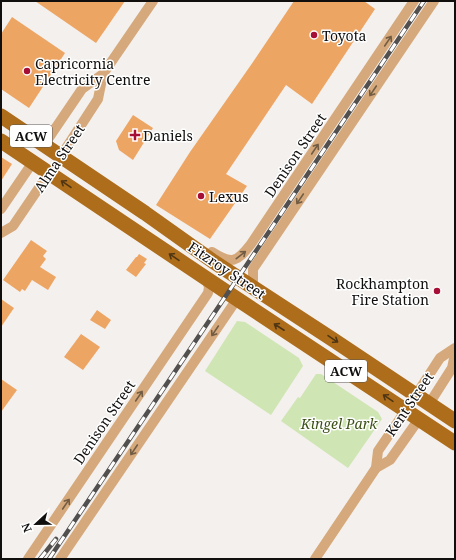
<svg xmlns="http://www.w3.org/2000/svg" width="456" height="560" font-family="'Noto Serif',serif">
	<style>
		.green { fill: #cfe6b4 }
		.building { fill: #eda564 }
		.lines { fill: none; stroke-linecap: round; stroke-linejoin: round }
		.street { stroke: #d5a97b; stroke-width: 10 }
		.primary { stroke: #ad6d1b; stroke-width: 15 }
		.rail-casing { stroke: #52504f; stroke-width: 4.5 }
		.rail { stroke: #fff; stroke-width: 3; stroke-dasharray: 9; stroke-linecap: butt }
		.oneway { stroke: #725c44 }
		.oneway2 { stroke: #4f3513 }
		.poi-dot { fill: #a70e35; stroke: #fff; stroke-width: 1.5 }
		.labels { text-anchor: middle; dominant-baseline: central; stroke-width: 3; stroke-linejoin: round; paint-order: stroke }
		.shield { fill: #fff; stroke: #585756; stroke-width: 1 }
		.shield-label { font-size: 13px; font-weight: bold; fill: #100f0e }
		.poi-label { font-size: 14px; fill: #100f0e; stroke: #fff; text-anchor: start }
		.street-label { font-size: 14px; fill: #100f0e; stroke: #fff }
		.park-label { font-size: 14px; font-style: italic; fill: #3a5014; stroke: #fff }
	</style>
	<rect width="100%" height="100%" fill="#f4f0ed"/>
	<g class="green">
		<path d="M237,321L245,322L299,358L303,366L271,415L205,371Z"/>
		<path d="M316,374H321L378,412L382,419L348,468L281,421L298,397L300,398Z"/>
	</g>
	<g class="building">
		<path d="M35,1H125L96,43Z"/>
		<path d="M294,1H364L375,9L312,104L286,85L226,174L247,186L210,239L156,205L190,152L253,62Z"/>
		<path d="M12,17L65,53L29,108L1,89V34Z"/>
		<path d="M133,115L153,128L133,160L119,150L116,141Z"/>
		<path d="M1,157L12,164L1,181Z"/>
		<path d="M31,240L47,251L43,256L46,259L40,267L56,277L48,290L32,280L25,291L22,289L20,292L3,280Z"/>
		<path d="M139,254L147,259L144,263L146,264L136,277L126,270L136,257H137Z"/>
		<path d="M1,299L14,308L1,327Z"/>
		<path d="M97,310L111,320L105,329L90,320Z"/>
		<path d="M81,334L100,347L83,370L64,357Z"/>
		<path d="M1,379L17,390L1,412Z"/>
	</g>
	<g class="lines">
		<g class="street">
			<path d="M44,145L82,89L103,74L153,1"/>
			<path d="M61,156L98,99L103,74"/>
			<path d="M1,209L33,162"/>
			<path d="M1,233L13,226L49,173"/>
			<path d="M212,252C232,265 237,262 251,244L414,1"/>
			<path d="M253,287V269L434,1"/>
			<path d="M416,395L440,358L455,348"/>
			<path d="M429,404L452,368L455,354"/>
			<path d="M376,468L378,451L406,410"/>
			<path d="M28,559L208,293L209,287L206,278"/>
			<path d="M60,559L237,299"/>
			<path d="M315,559L376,468L390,460L419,419"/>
		</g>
		<g class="primary">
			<path d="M1,116L145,213L214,262L332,339L455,421"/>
			<path d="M1,141L228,293L455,443"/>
		</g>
		<g class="rail-casing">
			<g id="rail">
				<path d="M40,559L56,539"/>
				<path d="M49,559L424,1"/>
			</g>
		</g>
		<use href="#rail" class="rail"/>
	</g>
	<defs><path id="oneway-shaft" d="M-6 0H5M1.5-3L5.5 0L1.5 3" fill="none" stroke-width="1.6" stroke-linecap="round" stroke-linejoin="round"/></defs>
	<g class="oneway">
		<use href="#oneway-shaft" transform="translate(388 41) rotate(-56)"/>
		<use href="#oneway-shaft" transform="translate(373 91) rotate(124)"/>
		<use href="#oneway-shaft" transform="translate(315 149) rotate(-56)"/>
		<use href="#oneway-shaft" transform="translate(300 199) rotate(124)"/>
		<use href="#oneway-shaft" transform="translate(241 255) rotate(-38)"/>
		<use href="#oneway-shaft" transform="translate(215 331) rotate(124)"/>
		<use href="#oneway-shaft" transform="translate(139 396) rotate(-56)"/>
		<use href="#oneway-shaft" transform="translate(134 450) rotate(124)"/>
		<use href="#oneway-shaft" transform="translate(66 504) rotate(-56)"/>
	</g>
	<g class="oneway2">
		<use href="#oneway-shaft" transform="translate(66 184) rotate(-146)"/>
		<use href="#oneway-shaft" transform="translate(174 257) rotate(-146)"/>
		<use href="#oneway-shaft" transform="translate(279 327) rotate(-147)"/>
		<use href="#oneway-shaft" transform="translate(333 339) rotate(34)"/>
		<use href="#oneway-shaft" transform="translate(388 398) rotate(-146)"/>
	</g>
	<g class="poi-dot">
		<circle cx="314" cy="35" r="4"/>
		<circle cx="27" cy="71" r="4"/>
		<path d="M133 129h4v4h4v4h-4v4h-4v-4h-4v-4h4z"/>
		<circle cx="201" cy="196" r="4"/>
		<circle cx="437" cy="291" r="4"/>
	</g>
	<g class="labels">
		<g class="shield">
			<rect x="10" y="125" width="42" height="22" rx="3"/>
			<rect x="325" y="360" width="42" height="22" rx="3"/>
		</g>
		<g class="shield-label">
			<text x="31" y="136">ACW</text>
			<text x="346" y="371">ACW</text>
		</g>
		<g class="poi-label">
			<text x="322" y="35">Toyota</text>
			<text x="35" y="63">Capricornia<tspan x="35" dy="16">Electricity Centre</tspan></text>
			<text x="143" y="135">Daniels</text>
			<text x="209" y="196">Lexus</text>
			<text x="429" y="283" text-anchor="end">Rockhampton<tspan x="429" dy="16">Fire Station</tspan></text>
		</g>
		<g class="street-label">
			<text transform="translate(295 155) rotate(-56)">Denison Street</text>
			<text transform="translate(59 158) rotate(-56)">Alma Street</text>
			<text transform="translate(227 270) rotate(34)">Fitzroy Street</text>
			<text transform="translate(409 404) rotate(-56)">Kent Street</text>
			<text transform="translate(104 422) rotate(-56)">Denison Street</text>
		</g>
		<g class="park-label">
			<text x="339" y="423">Kingel Park</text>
		</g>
	</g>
	<rect width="456" height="560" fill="none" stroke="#100f0e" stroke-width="4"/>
	<g transform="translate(36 524) rotate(248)" stroke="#ffffff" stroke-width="3" paint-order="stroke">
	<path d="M0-3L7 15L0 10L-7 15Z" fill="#100f0e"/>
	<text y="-6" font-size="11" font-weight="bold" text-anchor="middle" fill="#100f0e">N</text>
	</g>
</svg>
